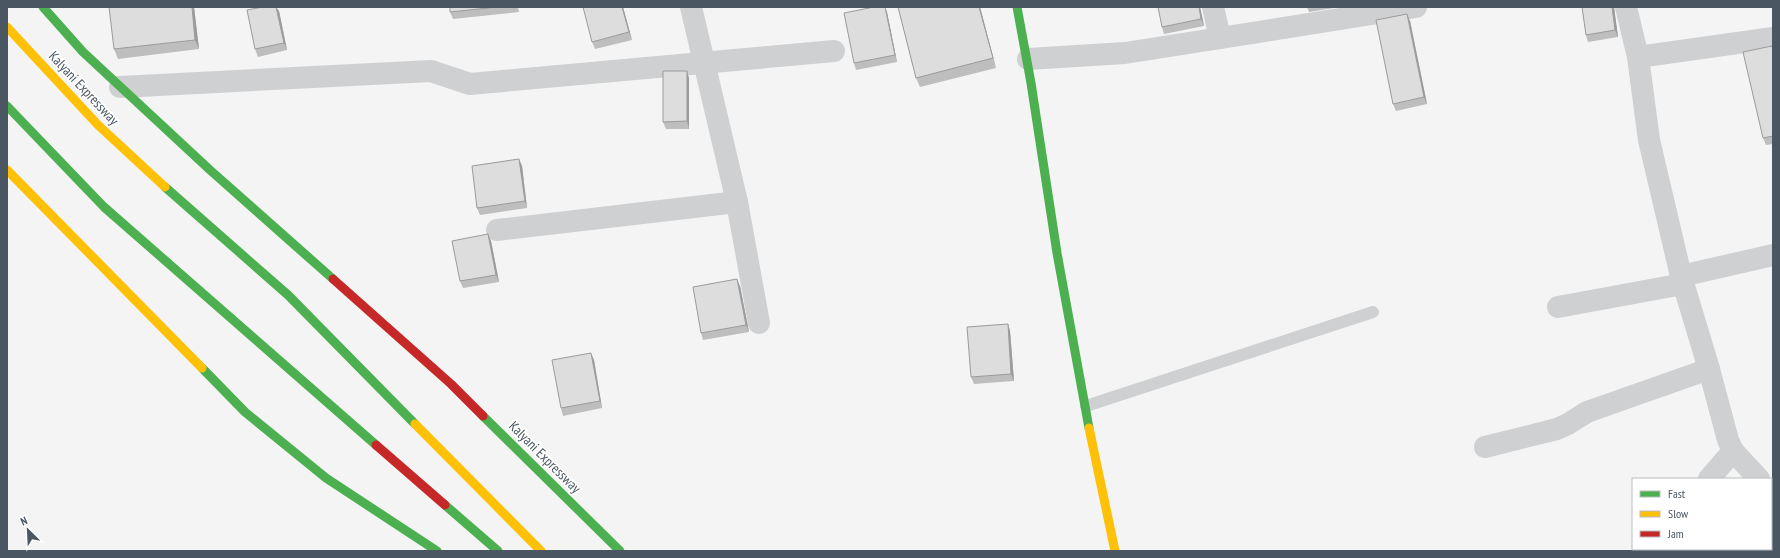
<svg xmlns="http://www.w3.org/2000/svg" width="1780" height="558" font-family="'PT Sans Narrow',sans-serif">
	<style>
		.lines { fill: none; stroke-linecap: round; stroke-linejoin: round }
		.lane { stroke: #ced0d2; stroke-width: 12 }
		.street { stroke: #ced0d2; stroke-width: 22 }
		.fast { stroke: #4caf50; stroke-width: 9 }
		.slow { stroke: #ffc107; stroke-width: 9 }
		.jam { stroke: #c62828; stroke-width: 9 }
		.wall { fill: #bebebf }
		.shaded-wall { fill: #9b9b9b }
		.building { fill: #ddddde; stroke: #9b9b9b }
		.labels { text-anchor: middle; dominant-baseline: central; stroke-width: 3.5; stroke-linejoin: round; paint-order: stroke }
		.street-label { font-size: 14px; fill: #4a5661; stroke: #fff }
	</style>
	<rect width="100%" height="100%" fill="#f4f4f4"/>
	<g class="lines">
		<path class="lane" d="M1086,406L1373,312"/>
		<g class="street">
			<path d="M691,7L737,202L759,323"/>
			<path d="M1213,7L1220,38"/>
			<path d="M1626,7L1638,57L1773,38"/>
			<path d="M1638,57L1649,140L1681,276L1709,369L1728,440L1733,451L1759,479"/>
			<path d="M1028,59L1125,53L1416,7"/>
			<path d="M120,87L431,71L470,84L834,51"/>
			<path d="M497,230L737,202"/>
			<path d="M1681,276L1773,255"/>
			<path d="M1558,307L1683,284"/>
			<path d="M1485,447L1557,429L1568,424L1587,412L1709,369"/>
			<path d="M1709,479L1733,451"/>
			<path d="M1771,494L1773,497"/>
			<path d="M1646,551L1648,549"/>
			<path d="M1714,551L1716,549"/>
		</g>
		<g class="fast">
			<path d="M43,7L83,52L210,170L333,279"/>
			<path d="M1017,7L1031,83L1057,253L1089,428"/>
			<path d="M7,106L104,207L376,445"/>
			<path d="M165,187L288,295L415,424"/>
			<path d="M202,368L245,412L326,478L437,551"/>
			<path d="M483,416L620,551"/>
			<path d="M445,505L498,551"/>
		</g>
		<g class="slow">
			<path d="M7,27L98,125L165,187"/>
			<path d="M7,170L202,368"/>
			<path d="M415,424L541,551"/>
			<path d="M1089,428L1115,551"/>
		</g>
		<g class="jam">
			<path d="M333,279L451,384L483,416"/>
			<path d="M376,445L445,505"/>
		</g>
	</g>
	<g class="wall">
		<path d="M109,7H194L199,49L118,59L114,49Z"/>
		<path d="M450,7H518L519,12L453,19L450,12Z"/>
		<path d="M623,7L632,40L595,49L592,42Z"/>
		<path d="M898,7H980L996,68L920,87L916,78Z"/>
		<path d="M1200,7L1204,26L1164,34L1162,27Z"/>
		<path d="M1307,7H1340L1309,12Z"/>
		<path d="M1582,7H1614L1618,37L1588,42L1586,35Z"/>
		<path d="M279,11L287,50L258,57L255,49Z"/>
		<path d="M887,12L897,62L856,70L854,63Z"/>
		<path d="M1410,21L1427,104L1396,111L1393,104Z"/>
		<path d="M1772,46L1773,49V144L1766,145L1763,138Z"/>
		<path d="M689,78V129H666L663,122Z"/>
		<path d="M519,159L522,166L527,208L480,215L477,208Z"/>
		<path d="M488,234L491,241L499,282L463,288L460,281Z"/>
		<path d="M740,286L749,332L703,340L701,333Z"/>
		<path d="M1008,324L1010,331L1014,381L974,384L971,377Z"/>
		<path d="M594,360L602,408L563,416L561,408Z"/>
	</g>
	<g class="shaded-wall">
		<path d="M192,7H194L199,49L195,40Z"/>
		<path d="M276,7L279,11L287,50L284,43Z"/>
		<path d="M622,7H623L632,40L629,32Z"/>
		<path d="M885,7L887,12L897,62L895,55Z"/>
		<path d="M979,7H980L996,68L993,58Z"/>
		<path d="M1199,7H1200L1204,26L1201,19Z"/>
		<path d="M1612,7H1614L1618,37L1615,30Z"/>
		<path d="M1407,14L1410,21L1427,104L1424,97Z"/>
		<path d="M687,71L689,78V129L687,121Z"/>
		<path d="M519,159L522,166L527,208L525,201Z"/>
		<path d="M488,234L491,241L499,282L496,275Z"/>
		<path d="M737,279L740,286L749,332L746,325Z"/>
		<path d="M1008,324L1010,331L1014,381L1011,374Z"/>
		<path d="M591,353L594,360L602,408L600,401Z"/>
	</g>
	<g class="building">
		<path d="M109,7H192L195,40L114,49Z"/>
		<path d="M263,7H276L284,43L255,49L247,10Z"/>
		<path d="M450,7H497L450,12Z"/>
		<path d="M583,7H622L629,32L592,42Z"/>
		<path d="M874,7H885L895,55L854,63L844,13Z"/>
		<path d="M898,7H979L993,58L916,78Z"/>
		<path d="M1158,7H1199L1201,19L1162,27Z"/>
		<path d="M1582,7H1612L1615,30L1586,35Z"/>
		<path d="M1407,14L1424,97L1393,104L1376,20Z"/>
		<path d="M1772,46L1773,51V136L1763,138L1743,52Z"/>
		<path d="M663,71H687V121L663,122Z"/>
		<path d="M519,159L525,201L477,208L472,166Z"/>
		<path d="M488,234L496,275L460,281L452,241Z"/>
		<path d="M737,279L746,325L701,333L693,287Z"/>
		<path d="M1008,324L1011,374L971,377L967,327Z"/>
		<path d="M591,353L600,401L561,408L552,360Z"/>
	</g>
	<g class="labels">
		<g class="street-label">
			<text transform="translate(84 88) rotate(47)">Kalyani Expressway</text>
			<text transform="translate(545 457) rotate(45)">Kalyani Expressway</text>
		</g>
	</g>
	<rect width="1780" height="558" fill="none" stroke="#4a5661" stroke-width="16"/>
	<rect x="1632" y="478" width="140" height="72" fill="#ffffff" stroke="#b7bbc0"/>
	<rect x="1640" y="491" width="20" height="6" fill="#4caf50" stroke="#b7bbc0"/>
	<text x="1668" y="498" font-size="12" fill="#4a5661">Fast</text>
	<rect x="1640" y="511" width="20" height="6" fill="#ffc107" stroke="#b7bbc0"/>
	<text x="1668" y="518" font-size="12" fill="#4a5661">Slow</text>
	<rect x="1640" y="531" width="20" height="6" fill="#c62828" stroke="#b7bbc0"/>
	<text x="1668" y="538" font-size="12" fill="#4a5661">Jam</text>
	<g transform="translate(28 530) rotate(336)" stroke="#ffffff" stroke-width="3" paint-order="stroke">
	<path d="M0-3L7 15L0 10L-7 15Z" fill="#4a5661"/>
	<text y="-6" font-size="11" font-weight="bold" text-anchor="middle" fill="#4a5661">N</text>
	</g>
</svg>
